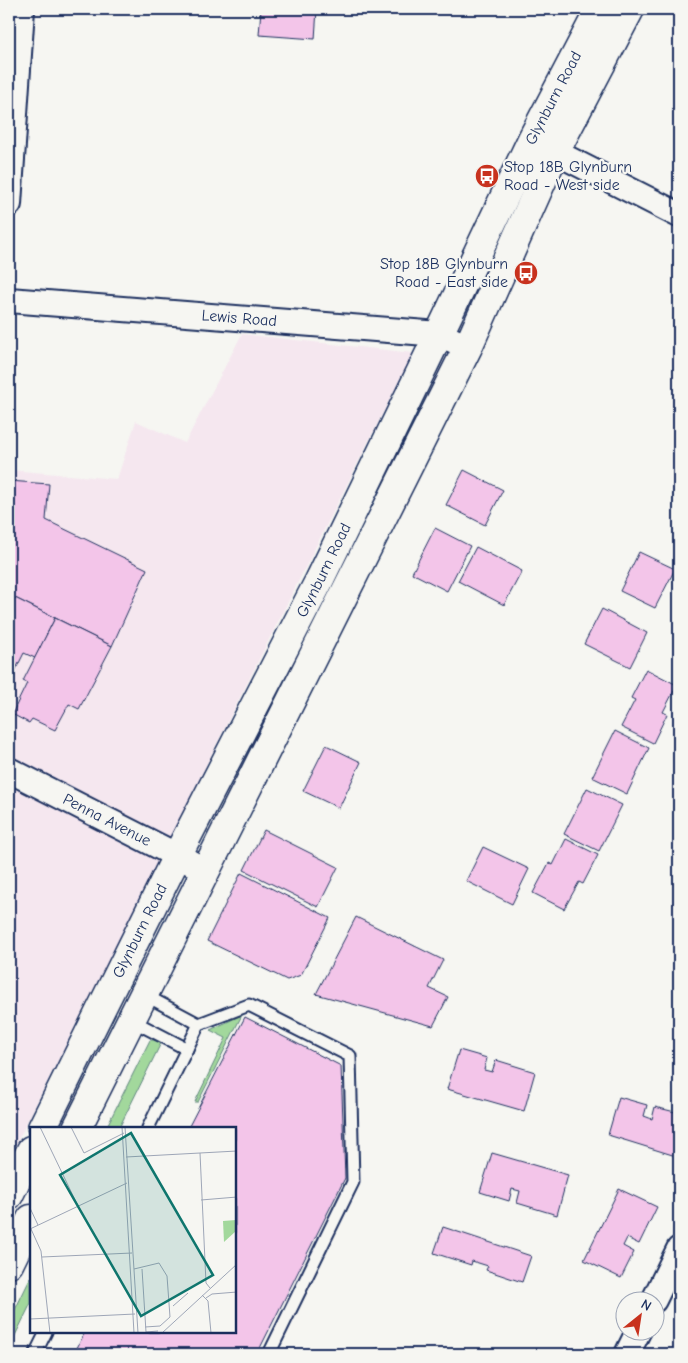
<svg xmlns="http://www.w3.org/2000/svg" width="688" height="1363" font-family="'Comic Neue',sans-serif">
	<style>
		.built { fill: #f5e7ef }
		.green { fill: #a2d89c; stroke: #5e847d }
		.building { fill: #f3c5e9; stroke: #1b2f5e }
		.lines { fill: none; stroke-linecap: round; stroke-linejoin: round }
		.service-casing { stroke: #1b2f5e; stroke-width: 15 }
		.minor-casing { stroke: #1b2f5e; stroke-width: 28 }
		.secondary-casing { stroke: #1b2f5e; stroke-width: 31 }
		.service { stroke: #f6f6f2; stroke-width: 11 }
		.minor { stroke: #f6f6f2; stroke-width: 24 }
		.secondary { stroke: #f6f6f2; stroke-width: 28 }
		.labels { text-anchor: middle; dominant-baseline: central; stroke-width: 4.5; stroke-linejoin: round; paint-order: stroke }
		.street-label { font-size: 16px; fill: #1b2f5e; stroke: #f6f6f2 }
		.poi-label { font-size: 16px; fill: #1b2f5e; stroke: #f6f6f2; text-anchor: start }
		.inset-road { fill: none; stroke: #9ea6b7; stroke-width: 1 }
		.view { fill: #0f766e; fill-opacity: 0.15; stroke: #0f766e; stroke-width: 2.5 }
		.inset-edge { fill: none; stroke: #1b2f5e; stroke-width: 2.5 }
	</style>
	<rect width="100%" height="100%" fill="#f6f6f2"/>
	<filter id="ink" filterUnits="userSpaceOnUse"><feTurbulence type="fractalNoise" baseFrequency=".02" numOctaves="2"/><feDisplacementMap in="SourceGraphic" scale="10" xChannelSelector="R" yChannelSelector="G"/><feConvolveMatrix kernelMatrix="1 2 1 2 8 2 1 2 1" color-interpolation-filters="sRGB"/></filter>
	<g filter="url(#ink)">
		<path class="built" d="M242,334L413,353L9,1158V470L117,479L136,421L185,443Z"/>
		<g class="green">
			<path d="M242,1015L198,1102H195L226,1038L210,1030Z"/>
			<path d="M150,1040H153L161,1043L119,1128H106Z"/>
			<path d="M31,1277V1303L9,1348V1322Z"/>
		</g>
		<g class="building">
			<path d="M261,9H317L315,39L259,35Z"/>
			<path d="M464,470L503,490L485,525L446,505Z"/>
			<path d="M9,481L49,484L46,520L147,569L112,646L9,595Z"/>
			<path d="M435,528L470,546L447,591L412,573Z"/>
			<path d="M476,547L522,571L504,605L458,581Z"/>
			<path d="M639,552L675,569L655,608L620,591Z"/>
			<path d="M9,595L55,618L35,658L24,653L9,683Z"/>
			<path d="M602,609L647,633L630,667L584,644Z"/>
			<path d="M55,618L112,646L79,709L69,704L55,730L32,719L29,723L12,714L27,683L23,681Z"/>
			<path d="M646,669L677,685L663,712L667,714L653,743L621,727L635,700L631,698Z"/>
			<path d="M615,731L649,748L627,794L592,777Z"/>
			<path d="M326,745L361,762L339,808L303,791Z"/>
			<path d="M587,788L622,805L599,851L564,834Z"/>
			<path d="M264,830L338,867L318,907L244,870Z"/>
			<path d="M566,839L598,855L583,884L579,882L564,909L533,893L549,863L553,865Z"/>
			<path d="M483,847L529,869L512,904L466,881Z"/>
			<path d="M241,873L330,918L301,975L287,980L207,941Z"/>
			<path d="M356,917L443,960L429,988L448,997L433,1026L316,994Z"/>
			<path d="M245,1017L341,1066L345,1178L257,1354H74L85,1332H235V1128H188Z"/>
			<path d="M459,1050L487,1058L484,1070L492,1072L496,1060L535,1072L524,1111L447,1089Z"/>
			<path d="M619,1097L647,1105L644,1116L652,1119L655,1107L679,1113V1157L608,1135Z"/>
			<path d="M492,1153L568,1175L557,1215L517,1203L520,1191L512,1189L509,1201L480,1192Z"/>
			<path d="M619,1189L657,1207L639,1244L627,1238L623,1246L634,1252L621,1278L584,1260Z"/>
			<path d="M443,1227L531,1256L522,1282L486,1270L488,1266L472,1261L471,1265L434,1253Z"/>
			<path d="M379,1348L380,1354H351Z"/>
		</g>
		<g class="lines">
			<g class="service-casing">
				<g id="service">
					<path d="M143,994L199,1024"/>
					<path d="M131,1020L187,1049"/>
					<path d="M148,1128L199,1024L249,1005L350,1056L353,1182L269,1354"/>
					<path d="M35,1354L46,1332"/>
				</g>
			</g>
			<g class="minor-casing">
				<g id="minor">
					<path d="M538,143L555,152L679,215"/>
					<path d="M9,204L22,9"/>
					<path id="s1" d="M9,300L439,334L468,347"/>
					<path id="s2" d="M9,770L205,870"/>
					<path d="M654,1300L679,1249"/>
					<path d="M627,1354L639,1330"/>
				</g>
			</g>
			<g class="secondary-casing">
				<g id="secondary">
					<path id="s3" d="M42,1128L177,856L319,581L439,334L532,139L600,9"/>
					<path d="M77,1128L468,347L555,152L630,9"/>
					<path d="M9,1195L31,1150"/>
					<path d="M9,1264L31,1219"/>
				</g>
			</g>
			<use href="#service" class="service"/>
			<use href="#minor" class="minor"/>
			<use href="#secondary" class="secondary"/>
		</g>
	</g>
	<defs>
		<g id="bus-disc" transform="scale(1.25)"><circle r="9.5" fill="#c8321e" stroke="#f6f6f2"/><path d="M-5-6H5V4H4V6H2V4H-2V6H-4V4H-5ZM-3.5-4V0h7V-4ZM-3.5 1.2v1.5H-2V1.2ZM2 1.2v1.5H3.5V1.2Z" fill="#fff"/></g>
	</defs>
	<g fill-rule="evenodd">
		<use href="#bus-disc" x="487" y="176"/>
		<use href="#bus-disc" x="526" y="273"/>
	</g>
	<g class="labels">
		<g class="street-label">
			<text stroke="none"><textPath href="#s3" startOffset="1150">Glynburn Road</textPath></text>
			<text stroke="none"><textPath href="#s1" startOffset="231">Lewis Road</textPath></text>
			<text stroke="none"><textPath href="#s3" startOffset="625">Glynburn Road</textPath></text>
			<text stroke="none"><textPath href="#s2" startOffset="110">Penna Avenue</textPath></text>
			<text stroke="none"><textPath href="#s3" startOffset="220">Glynburn Road</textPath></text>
		</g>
		<g class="poi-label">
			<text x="504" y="167">Stop 18B Glynburn<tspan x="504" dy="18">Road - West side</tspan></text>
			<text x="508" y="264" text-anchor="end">Stop 18B Glynburn<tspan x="508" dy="18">Road - East side</tspan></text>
		</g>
	</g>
	<g transform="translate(30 1127)">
		<rect width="206" height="206" fill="#f6f6f2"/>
		<path d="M206,93V104L194,115L193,94Z" fill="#a2d89c"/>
		<path class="inset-road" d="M10,0L48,79M41,0L54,26L94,6M92,0L104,206M95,0L108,206M170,26L176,156L180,161M96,30L207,24M171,73L207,70M0,81L8,98M0,102L97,56M1,102L11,124L20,206M12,130L102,126M104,142L129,136L137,149L140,190L130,199L115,200M112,142L116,205L128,204M172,168L178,174L181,206M176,171L182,167L207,165M143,179L158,166M0,192L105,187M132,206L207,137"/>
		<path class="view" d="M101,6L183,148L111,189L30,48Z"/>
		<rect width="206" height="206" class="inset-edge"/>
	</g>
	<rect width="688" height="1363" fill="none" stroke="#f6f6f2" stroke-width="30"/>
	<rect x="15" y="15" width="658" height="1333" fill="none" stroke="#1b2f5e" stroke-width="2" filter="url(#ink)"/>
	<g transform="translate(640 1316) rotate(30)"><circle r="24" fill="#f6f6f2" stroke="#9ea6b7"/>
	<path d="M0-4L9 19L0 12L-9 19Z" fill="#c8321e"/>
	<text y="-8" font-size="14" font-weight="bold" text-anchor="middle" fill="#1b2f5e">N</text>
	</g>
</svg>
